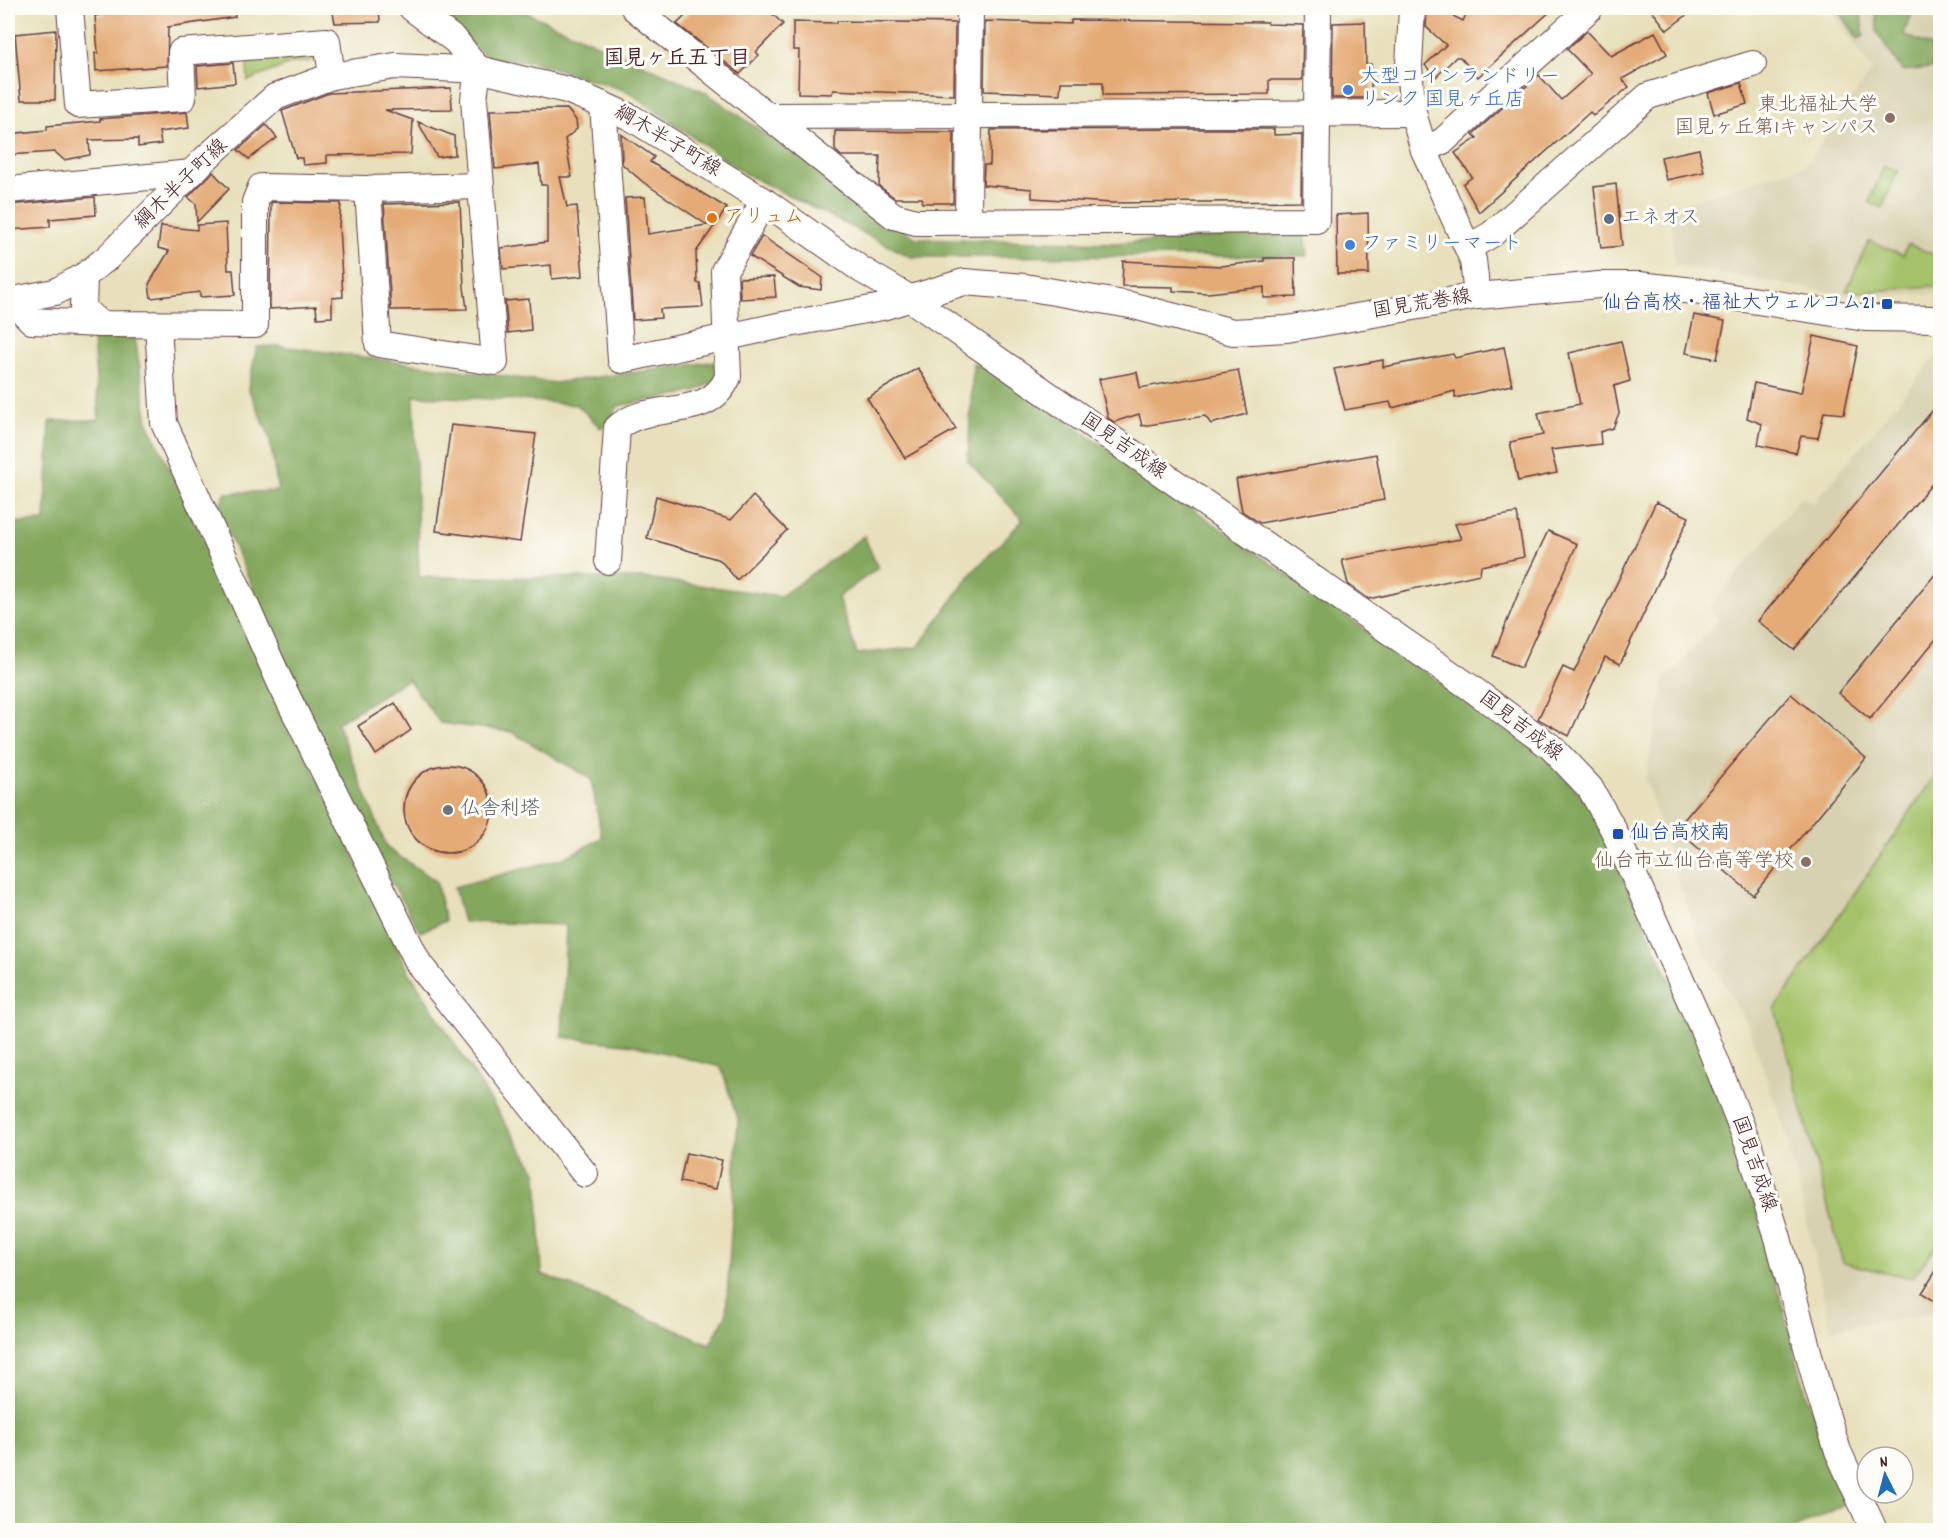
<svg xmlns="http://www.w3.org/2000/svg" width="1948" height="1538" font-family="Dekko,'Klee One',sans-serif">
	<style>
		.built { fill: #d8d1b1 }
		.green { fill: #a4c269; stroke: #77704a; stroke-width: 1.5 }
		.forest { fill: #83a85d; stroke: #666444; stroke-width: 1.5 }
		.building { fill: #e4ab77 }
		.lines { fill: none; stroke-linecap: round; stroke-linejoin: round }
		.minor-casing { stroke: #623c41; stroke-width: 28 }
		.minor { stroke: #fff; stroke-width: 26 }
		.shop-dot { fill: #3f7fe0; stroke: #fdfcf7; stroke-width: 2 }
		.education-dot { fill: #8d6e63; stroke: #fdfcf7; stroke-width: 2 }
		.food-dot { fill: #e8710a; stroke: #fdfcf7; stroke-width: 2 }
		.service-dot { fill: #5c6f8a; stroke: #fdfcf7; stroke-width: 2 }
		.transit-dot { fill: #1a4fb4; stroke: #fdfcf7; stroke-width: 2 }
		.worship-dot { fill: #6b7280; stroke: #fdfcf7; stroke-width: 2 }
		.labels { text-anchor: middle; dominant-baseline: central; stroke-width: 6; stroke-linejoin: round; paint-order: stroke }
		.shop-label { font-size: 20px; fill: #366cbe; stroke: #fdfcf7; text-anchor: start }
		.education-label { font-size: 20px; fill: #785e54; stroke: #fdfcf7; text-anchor: end }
		.street-label { font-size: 20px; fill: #4a1f2b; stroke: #fdfcf7 }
		.food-label { font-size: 20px; fill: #c56008; stroke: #fdfcf7; text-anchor: start }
		.service-label { font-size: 20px; fill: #4e5e75; stroke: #fdfcf7; text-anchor: start }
		.transit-label { font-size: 20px; fill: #164399; stroke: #fdfcf7; text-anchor: end }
		.worship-label { font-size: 20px; fill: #5b616d; stroke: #fdfcf7; text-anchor: start }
		.neighbourhood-label { font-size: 21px; font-weight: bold; fill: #4a1f2b; stroke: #fdfcf7 }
	</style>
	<rect width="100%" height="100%" fill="#fdfcf7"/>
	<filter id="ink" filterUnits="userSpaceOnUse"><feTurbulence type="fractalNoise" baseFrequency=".0167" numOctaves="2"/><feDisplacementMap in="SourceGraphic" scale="12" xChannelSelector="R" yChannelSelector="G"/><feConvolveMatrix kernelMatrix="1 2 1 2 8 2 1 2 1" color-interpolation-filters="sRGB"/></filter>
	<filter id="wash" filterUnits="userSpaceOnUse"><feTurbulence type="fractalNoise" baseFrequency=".008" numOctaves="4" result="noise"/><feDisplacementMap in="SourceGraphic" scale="24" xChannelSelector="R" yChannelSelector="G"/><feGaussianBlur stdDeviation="1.35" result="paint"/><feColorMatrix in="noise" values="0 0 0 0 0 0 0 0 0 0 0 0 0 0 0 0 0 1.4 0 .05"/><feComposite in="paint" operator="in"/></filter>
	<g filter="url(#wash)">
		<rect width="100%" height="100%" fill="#e8e0bc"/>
		<g class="built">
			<path d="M1829,8H1940V294L1858,297L1674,265L1672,207L1806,165L1872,70Z"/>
			<path d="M1940,351V1312L1831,1329L1787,1137L1747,1023L1700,944L1645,779L1665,680L1719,620L1710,607L1801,497L1813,504Z"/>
		</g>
		<g class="green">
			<path d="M315,47V61L292,63L248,81L246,52Z"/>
			<path d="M1884,166L1898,171L1882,208L1869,202Z"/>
			<path d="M1869,241L1903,255L1908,244L1940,257V288L1930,286L1863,292L1846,291Z"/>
			<path d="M1940,768V1241L1912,1278L1843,1263L1775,1009Z"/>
		</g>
		<g class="forest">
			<path d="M432,8H516L705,92L916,238L1113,243L1305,232L1308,256L911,257L746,174L627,91L531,61L490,59Z"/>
			<path d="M1837,8H1860L1864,36L1858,39Z"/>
			<path d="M1876,8H1915L1903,34L1937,49L1932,68L1902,71L1877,32Z"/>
			<path d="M135,337L148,423L409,972L537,1173L542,1274L710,1344L726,1315L738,1120L721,1067L633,1045L562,1037L566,925L463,922L454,887L564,858L602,838L591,779L512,732L440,723L408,679L337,723L387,848L436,881L445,921L420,932L362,830L218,510L225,493L278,491L269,435L248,388L257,347L281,346L554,383L719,361L715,381L694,392L618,406L609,421L601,428L577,405L524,400L414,396L419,577L645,578L781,596L864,536L878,568L838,597L857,654L918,647L971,574L1023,520L968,461L973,363L996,371L1540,752L1591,806L1689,1022L1740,1149L1804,1386L1844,1505L1792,1530H8V523L45,521L50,421L99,420L93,338Z"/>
		</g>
		<g id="blocks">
			<g class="building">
				<path d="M133,8H234L235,17L168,27L167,66L96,71L95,53H98L95,16L104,14V9Z"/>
				<path d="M332,8H379L380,22L335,23Z"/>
				<path d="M693,8H766L783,24L756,52L759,55L740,74L677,24Z"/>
				<path d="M1427,8H1437L1463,21L1469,8H1554L1478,77L1460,57H1456L1436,77L1425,65L1446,45L1426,27Z"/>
				<path d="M1650,8H1696L1667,30Z"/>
				<path d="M1071,20L1267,22V24L1303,25L1302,80H1269V94L1103,95V82H1061L1060,94L984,91L985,21L1071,24Z"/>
				<path d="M837,21L955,23L954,95L833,90L832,94L798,93L799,50H793V22L837,23Z"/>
				<path d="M1365,22L1366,64H1371V98H1332L1333,23Z"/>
				<path d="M56,30L55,100H21L15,34Z"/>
				<path d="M1587,31L1611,56L1655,32L1667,54L1622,79L1629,87L1593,116L1590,112L1479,212L1463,184L1472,177L1455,153L1477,138L1473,134L1539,75L1561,100L1591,74L1567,49Z"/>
				<path d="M233,63L235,83L198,87L197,66Z"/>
				<path d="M1741,83L1747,104L1714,114L1708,93Z"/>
				<path d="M451,88L452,109L385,110L413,120L411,154L327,155V163L303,165L302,158H296L282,111L329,93Z"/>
				<path d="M567,109L576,120L577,129L565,139L572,177H560L567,207L577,206L583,276L552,279L551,265L503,269L501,248L547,242V185H541L539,164L495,169L490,110Z"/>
				<path d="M187,112L189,128L159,132L161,144L138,147V139L89,140L90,155L64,160L55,152L8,155V134L47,130V126L100,121V119Z"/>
				<path d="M418,122L454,136L455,155L437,157Z"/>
				<path d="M266,125L277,138L249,159L238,150Z"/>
				<path d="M1196,129H1274V135L1302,134L1301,201L1111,203L1032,198V189L983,185L984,165H990L991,130Z"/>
				<path d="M835,131L954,132L953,203H922V198H895L879,186L880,156H841L835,150Z"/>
				<path d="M621,134L654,157L650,162L727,208L696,252L697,283H700L703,307L660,309L661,318L633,320L625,198L645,197L648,234L707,225L643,182L622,164Z"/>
				<path d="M1699,149L1704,172L1666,180L1661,157Z"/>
				<path d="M213,172L229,189L197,222L196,204L188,197Z"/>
				<path d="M1616,184L1622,246L1601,248L1594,187Z"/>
				<path d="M95,197L96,215L50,219V227L9,230L8,205Z"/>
				<path d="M271,202L341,203L339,226L343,297L332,298V317L317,318L316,306L270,309Z"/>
				<path d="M460,202L464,287L467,309L391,310L384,204Z"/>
				<path d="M1368,213L1369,274H1337L1336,215Z"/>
				<path d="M226,223L228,270H233L235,295L200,297V292L151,298L149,284L169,251L158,248L161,226L197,230V225Z"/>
				<path d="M762,236L822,277L821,290L799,287L750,256Z"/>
				<path d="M1264,258H1295L1296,297L1264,298V287L1208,293L1173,291V287L1122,286L1123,261L1221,266L1264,261Z"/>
				<path d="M774,277L776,297L740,299L739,278Z"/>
				<path d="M529,299L531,330L508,333L505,301Z"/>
				<path d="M1694,315L1725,321L1717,359L1686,353Z"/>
				<path d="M1814,336L1858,346L1844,414L1824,412L1818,438L1801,436L1796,453L1758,445L1762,424L1747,418L1754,383L1801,393Z"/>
				<path d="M1621,341L1630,381L1614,386L1619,413L1613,428L1600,432L1601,444L1551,450L1557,473L1518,481L1510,442L1543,435L1538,413L1580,404L1569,353Z"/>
				<path d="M1504,347L1512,385L1455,398V391L1392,408L1390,402L1345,410L1334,369L1383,360V367L1453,354L1455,358Z"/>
				<path d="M918,368L956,429L905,458L867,398Z"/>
				<path d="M1238,370L1247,414L1211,424L1205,416L1142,426L1139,414L1114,422L1108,418L1099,379L1137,372L1140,388Z"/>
				<path d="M1941,400V473L1794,650L1758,621Z"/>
				<path d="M451,425L536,434L520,542L436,531Z"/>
				<path d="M1376,454L1384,500L1260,523L1242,511L1236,479Z"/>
				<path d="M656,496L731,520L753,496L787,530L737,580L720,560L647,538Z"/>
				<path d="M1656,502L1689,517L1620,664L1605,657L1569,736L1538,719L1563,667L1574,672Z"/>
				<path d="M1517,513L1524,557L1481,566L1480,574L1369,599L1348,584L1342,560L1461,539L1455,524Z"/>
				<path d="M1548,531L1577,544L1521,668L1493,656L1520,589Z"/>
				<path d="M1941,567V633L1870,719L1838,693Z"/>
				<path d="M1791,694L1866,758L1753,895L1676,829Z"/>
				<path d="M395,703L411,730L376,755L358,726Z"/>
				<circle cx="448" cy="809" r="44"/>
				<path d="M686,1153L722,1160L716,1189L680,1182Z"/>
				<path d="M1941,1263V1305L1922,1293Z"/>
			</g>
		</g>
	</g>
	<g filter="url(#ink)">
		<use href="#blocks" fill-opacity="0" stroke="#623c41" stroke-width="1.5"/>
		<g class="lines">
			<g class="minor-casing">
				<g id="minor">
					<path d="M70,8L78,105L183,98L181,52L327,41L332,76"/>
					<path d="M634,8L850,182L894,216L916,222L1316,220L1318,8"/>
					<path d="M1412,8L1409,66L1413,113L1424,150L1473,260L1477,296"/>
					<path d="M603,105L621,360L778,326L882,307L964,282L1025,287L1130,305L1233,332L1287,329L1477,296L1599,285H1639L1694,291L1865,318L1940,319"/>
					<path d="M770,116L1413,113"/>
					<path d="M1424,150L1443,141L1590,8"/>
					<path d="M368,189L378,344L495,362L474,99L478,69L456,41L412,8"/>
					<path d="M8,190L192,173"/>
					<path d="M968,220L970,8"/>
					<path d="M1468,248L1492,234L1648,96L1753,64"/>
					<path d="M84,276L83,309L100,324L255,325V202L261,187L368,189L480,186"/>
					<path d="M8,301L55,292L84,276L107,258L205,159L275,97L332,76L395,66L482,70L567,90L603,105L632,118L764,201L862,270L909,298L1471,688L1551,747L1590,788L1613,829L1705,1034L1749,1146L1778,1238L1818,1389L1838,1451L1874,1530"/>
					<path d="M12,301L32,321L100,324"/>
					<path d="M158,325L164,423L280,682L419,964L585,1174"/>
					<path d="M608,561L617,428C650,398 708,424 728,377L724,271L764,201"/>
				</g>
			</g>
			<use href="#minor" class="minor"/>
		</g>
	</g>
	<g class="shop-dot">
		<circle cx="1348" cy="90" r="6"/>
		<circle cx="1350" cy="245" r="6"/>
	</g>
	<g class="education-dot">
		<circle cx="1890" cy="118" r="6"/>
		<circle cx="1806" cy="862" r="6"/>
	</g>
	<circle class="food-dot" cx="712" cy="218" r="6"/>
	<circle class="service-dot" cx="1609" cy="219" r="6"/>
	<g class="transit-dot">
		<rect x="1881" y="298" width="12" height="12" rx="3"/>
		<rect x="1612" y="828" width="12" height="12" rx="3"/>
	</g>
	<circle class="worship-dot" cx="448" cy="810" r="6"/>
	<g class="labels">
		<g class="shop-label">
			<text x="1360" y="78">大型コインランドリー<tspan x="1360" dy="23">リンク 国見ヶ丘店</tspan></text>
			<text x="1362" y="245">ファミリーマート</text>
		</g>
		<g class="education-label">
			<text x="1878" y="106">東北福祉大学<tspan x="1878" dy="23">国見ヶ丘第1キャンパス</tspan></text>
			<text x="1794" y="862">仙台市立仙台高等学校</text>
		</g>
		<g class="street-label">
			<text transform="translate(667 142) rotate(31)">綱木半子町線</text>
			<text transform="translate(182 185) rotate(-44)">綱木半子町線</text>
			<text transform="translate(1422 305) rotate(-9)">国見荒巻線</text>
			<text transform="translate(1123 447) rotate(35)">国見吉成線</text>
			<text transform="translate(1520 727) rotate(38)">国見吉成線</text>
			<text transform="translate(1753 1164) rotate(71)">国見吉成線</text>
		</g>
		<g class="food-label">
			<text x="724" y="218">アリュム</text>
		</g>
		<g class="service-label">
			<text x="1621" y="219">エネオス</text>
		</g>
		<g class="transit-label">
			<text x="1875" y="304">仙台高校・福祉大ウェルコム21</text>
			<text x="1630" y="834" text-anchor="start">仙台高校南</text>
		</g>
		<g class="worship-label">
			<text x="460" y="810">仏舎利塔</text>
		</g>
		<g class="neighbourhood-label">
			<text x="677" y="60">国見ヶ丘五丁目</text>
		</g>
	</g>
	<rect width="1948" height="1538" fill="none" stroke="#fdfcf7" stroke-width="30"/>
	<g transform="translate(1885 1475) rotate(354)"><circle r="28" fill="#fdfcf7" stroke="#b5a4a5" stroke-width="1.5"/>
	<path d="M0-4.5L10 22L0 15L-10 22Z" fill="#1f6fb2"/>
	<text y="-9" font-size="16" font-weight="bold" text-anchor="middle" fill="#4a1f2b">N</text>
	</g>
</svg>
